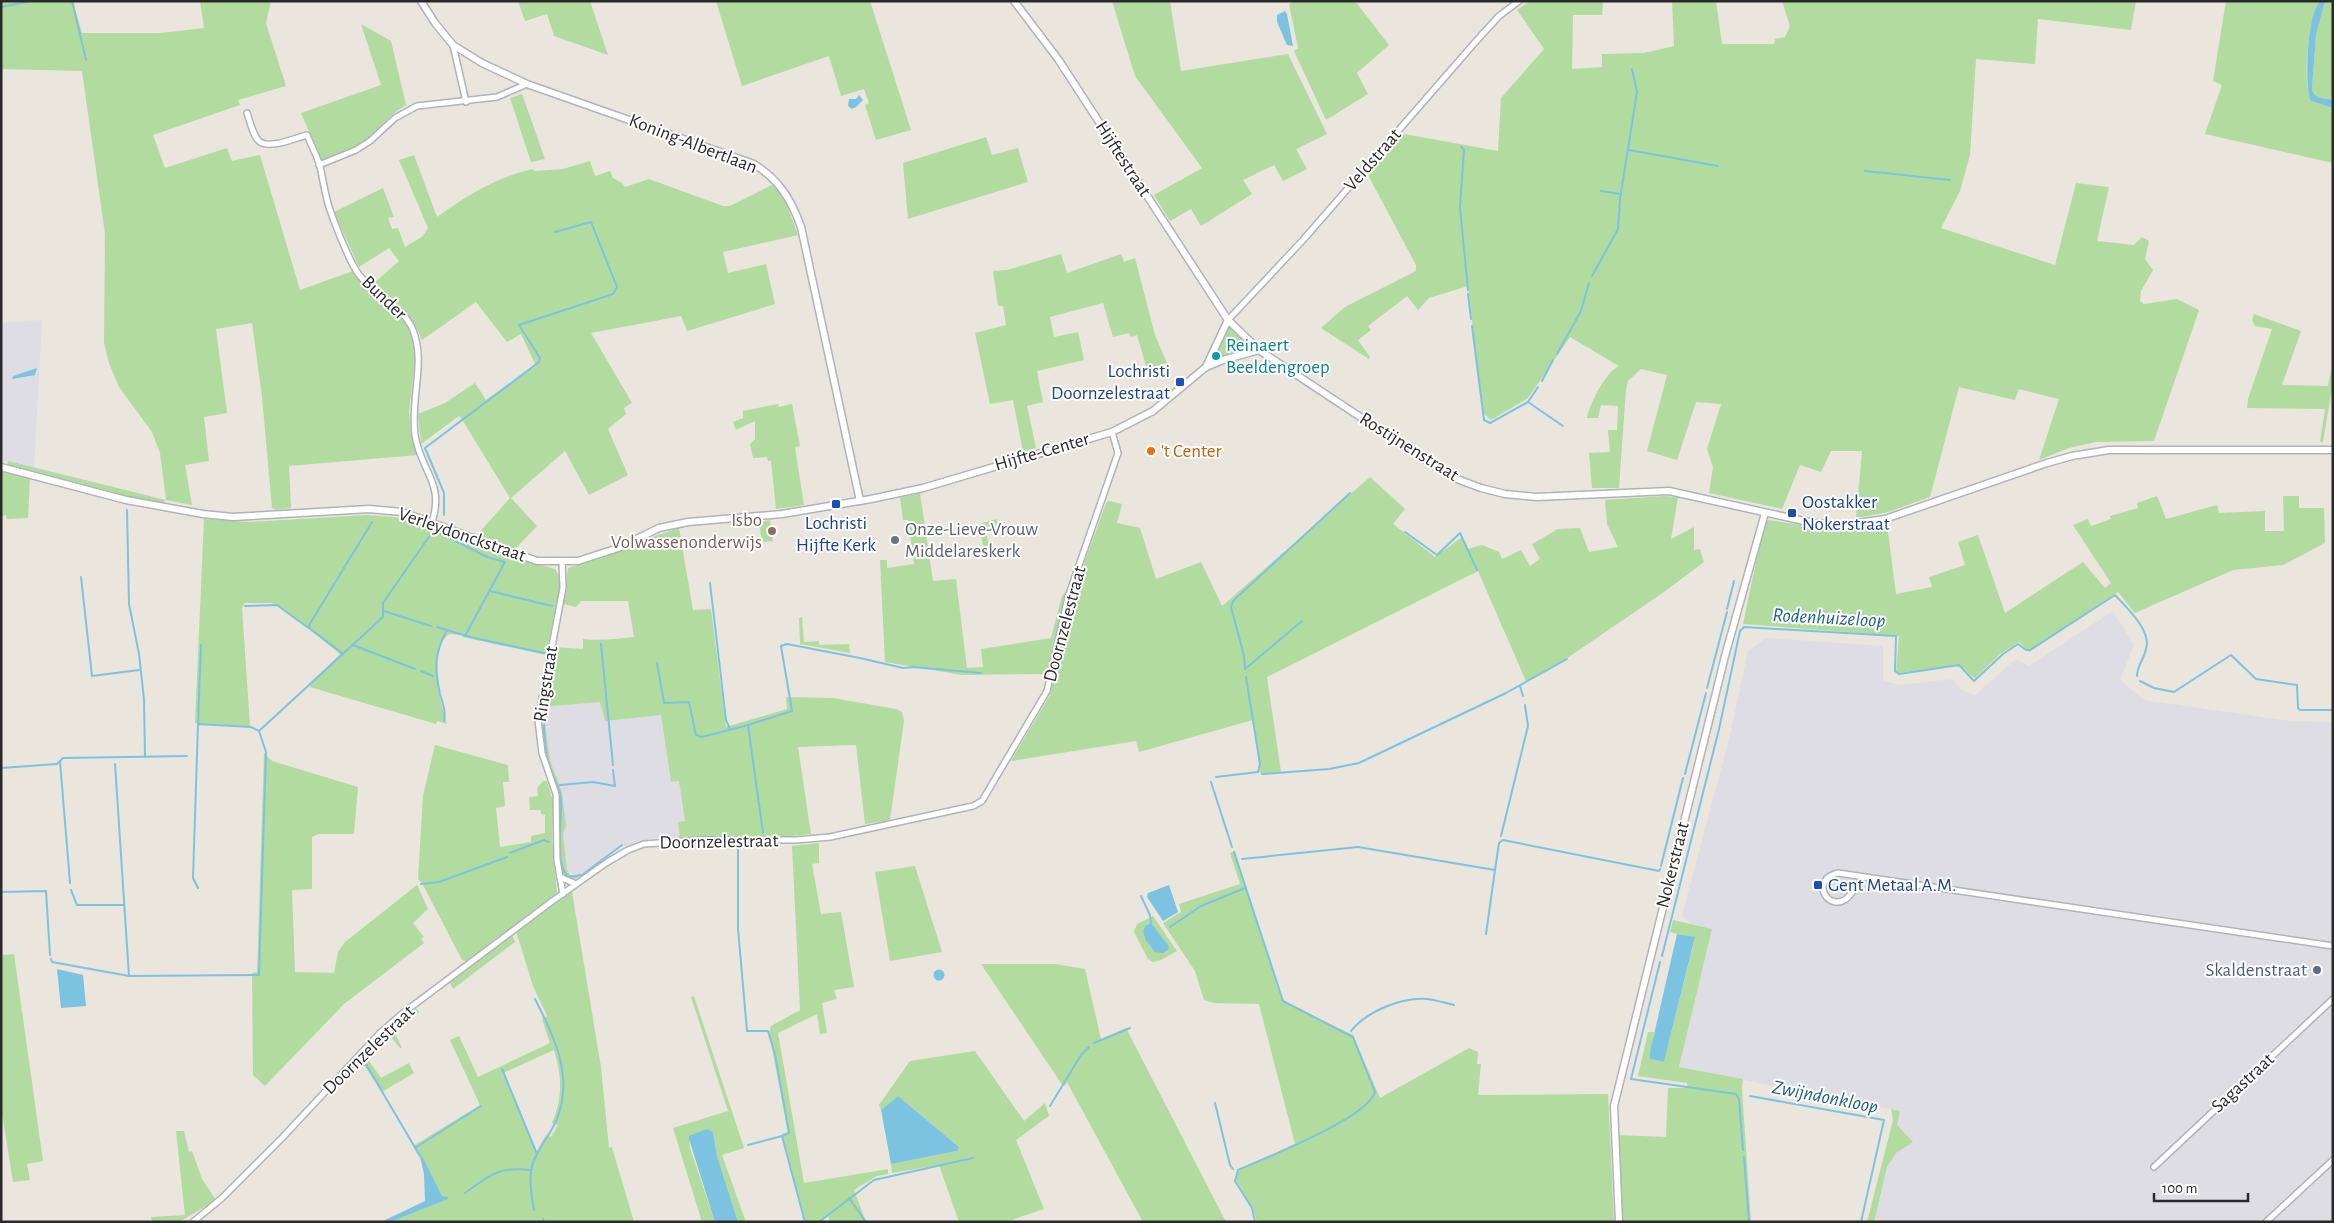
<svg xmlns="http://www.w3.org/2000/svg" width="2334" height="1223" font-family="'Alegreya Sans',sans-serif">
	<style>
		.industrial { fill: #dfdde4 }
		.green { fill: #b2dba0; fill-rule: evenodd }
		.water { fill: #7cc3e1 }
		.lines { fill: none; stroke-linecap: round; stroke-linejoin: round }
		.stream { stroke: #7cc3e1; stroke-width: 2 }
		.minor-casing { stroke: #b1b3bc; stroke-width: 8 }
		.tertiary-casing { stroke: #b1b3bc; stroke-width: 9 }
		.minor { stroke: #fff; stroke-width: 5 }
		.tertiary { stroke: #fff; stroke-width: 6 }
		.culture-dot { fill: #0f9aa8; stroke: #fff; stroke-width: 2 }
		.transit-dot { fill: #1a4fb4; stroke: #fff; stroke-width: 2 }
		.food-dot { fill: #e8710a; stroke: #fff; stroke-width: 2 }
		.education-dot { fill: #8d6e63; stroke: #fff; stroke-width: 2 }
		.worship-dot { fill: #6b7280; stroke: #fff; stroke-width: 2 }
		.service-dot { fill: #5c6f8a; stroke: #fff; stroke-width: 2 }
		.labels { text-anchor: middle; dominant-baseline: central; stroke-width: 4; stroke-linejoin: round; paint-order: stroke }
		.street-label { font-size: 19px; fill: #2a2a2a; stroke: #fff }
		.culture-label { font-size: 19px; fill: #0d838f; stroke: #fff; text-anchor: start }
		.transit-label { font-size: 19px; fill: #164399; stroke: #fff; text-anchor: start }
		.food-label { font-size: 19px; fill: #c56008; stroke: #fff; text-anchor: start }
		.education-label { font-size: 19px; fill: #785e54; stroke: #fff; text-anchor: end }
		.worship-label { font-size: 19px; fill: #5b616d; stroke: #fff; text-anchor: start }
		.service-label { font-size: 19px; fill: #4e5e75; stroke: #fff; text-anchor: end }
		.water-label { font-size: 20px; font-style: italic; fill: #1c618b; stroke: #fff }
	</style>
	<rect width="100%" height="100%" fill="#eae5dd"/>
	<g class="industrial">
		<path d="M42,320L34,468L1,460V323Z"/>
		<path d="M2113,611L2134,645L2120,680L2144,700L2289,721L2333,722V1222H1874L1887,1167L1896,1153L1913,1142L1897,1125L1899,1111L1679,1067L1712,929L1691,924L1682,915L1729,739L1748,651L1766,638L1883,646V681L1901,685L1953,679L1961,690L1975,695L2016,659L2029,666Z"/>
		<path d="M600,702L605,721L661,715L671,782L679,781L685,821L678,822L680,839L656,838L620,847L580,876H573L567,869L563,834L566,826L550,761L545,724L540,725L542,707Z"/>
	</g>
	<g class="green">
		<path d="M1,1H73L82,33H161L204,28L200,1H271L266,23L286,86L238,100L240,105L153,135L165,168L227,148L232,161L260,155L300,290L353,271L367,290L406,322L411,333L414,345L415,363L409,411L411,436L417,455L289,466L291,508L277,510L272,508L262,397L252,323L216,329L227,413L204,417L209,461L185,465L192,505L166,500L160,505L7,466L8,461L166,500L160,453L152,432L119,387L109,363L104,343L105,234L82,71L1,69Z"/>
		<path d="M518,1H590L608,55L554,36L547,14L525,21Z"/>
		<path d="M716,1H870L911,130L876,140L865,105L869,103L864,89L841,96L829,56L742,86Z"/>
		<path d="M1112,1H1170L1181,71L1288,54L1327,134L1296,149L1307,169L1283,181L1274,165L1243,180L1252,194L1201,226L1191,209L1170,221L1154,195L1202,168L1135,76Z"/>
		<path d="M1294,1H1355L1389,45L1357,73L1368,94L1326,120L1294,51L1298,48L1289,4Z"/>
		<path d="M1530,1H1603L1602,15H1573L1572,69L1602,67V54L1644,53L1674,46L1672,1H1716L1722,44H1774L1775,39L1785,37L1790,26L1782,1H2136L2131,30L2038,19L2035,64L1976,59L1970,155L1960,191L1941,228L2055,265L2076,183L2109,187L2097,241L2134,245L2142,237L2149,241L2145,259L2153,270L2141,291L2140,301L2144,304L2177,299L2199,310L2154,441L2096,442L2069,448L2039,460L2059,399L2019,389L2015,400L1959,387L1930,497L1888,512L1856,518L1862,451H1831L1821,472L1800,465L1782,509L1709,493L1713,467L1707,449L1721,404L1696,402L1677,460L1647,451L1667,375L1641,369L1628,381L1626,389L1619,488H1592L1589,453L1610,452L1608,430H1617L1618,406L1601,405L1598,418H1587C1589,405 1606,371 1619,366L1612,362L1570,337L1528,398L1491,420L1483,413L1468,286L1429,298L1418,310L1407,296L1368,326L1371,330L1358,340L1370,357L1369,359L1321,328L1345,307L1416,271V265L1368,175L1404,134L1498,151L1501,98L1544,49L1517,10Z"/>
		<path d="M2226,1H2321C2310,8 2305,68 2307,82C2307,88 2310,95 2311,101L2333,108V163L2205,134L2222,85L2213,81Z"/>
		<path d="M2325,1H2333V100C2323,98 2314,99 2312,89L2316,35Z"/>
		<path d="M361,24L391,41L406,105L393,114L364,142L322,161L301,113L381,85Z"/>
		<path d="M522,94L545,159L531,162L510,98Z"/>
		<path d="M986,137L992,155L1018,148L1028,182L908,219L903,163Z"/>
		<path d="M414,155L437,217C467,195 497,177 533,169L534,171L563,169L590,161L595,176L610,171L613,178L622,183L625,187L649,179L723,206H730L774,184L784,197L798,235L723,252L728,273L766,264L775,304L687,331L681,316L591,333L632,403L624,408L626,414L608,429L628,475L589,495L565,451L511,498L537,526L514,550L477,535L510,498L463,421L459,416L421,444L418,414L445,403L475,383L486,400L536,366L521,334L507,342L476,302L422,340C408,308 400,304 373,284L399,261L389,248L359,267L334,212L383,188L394,217L388,218L392,229L398,228L405,247L423,236L428,228L399,160Z"/>
		<path d="M1061,254L1067,273L1121,254L1124,262L1135,258L1155,335L1167,363L1147,369L1137,335L1131,337L1129,333L1113,337L1103,303L1050,317L1054,337L1078,332L1084,360L1037,371L1043,402L1027,406L1036,448L1023,452L1013,400L990,404L975,333L1006,325L1003,306H998L993,271L1007,270Z"/>
		<path d="M2254,314L2301,331L2282,385L2328,386L2333,360V383L2323,442H2320L2325,409L2247,408L2248,399L2272,329L2255,326L2252,320Z"/>
		<path d="M1228,320L1259,350L1206,367Z"/>
		<path d="M778,404L779,407L792,404L800,446L795,447L804,505L776,509L771,461H768L767,457L753,458L750,444L755,439V421L736,430L733,422L743,418V411Z"/>
		<path d="M1,471L30,478L28,518L7,519L6,515L1,516Z"/>
		<path d="M1370,477L1405,509L1393,524L1435,557L1462,537L1468,549L1482,545L1499,552L1502,559L1521,550L1530,566L1540,559L1532,544L1558,529L1580,528L1589,552L1618,547L1607,524L1605,500L1664,496L1678,497L1671,539L1694,527V550L1700,549L1704,562L1664,592L1560,663L1526,681L1478,571L1267,677L1281,772L1260,773L1253,720L1139,752L1136,741L1011,761L1050,695L1069,605L1106,503L1109,501L1122,504L1117,523L1140,528L1156,579L1201,562L1222,606Z"/>
		<path d="M920,493L933,581L956,579L967,668L983,667L981,649L1051,638L1062,596L1067,590L1048,674L962,675L885,662L880,560H887V568L914,564L908,520H903L900,498Z"/>
		<path d="M2157,496L2166,519L2217,505L2219,513L2265,511V531H2284L2283,496H2299V508H2324L2325,543L2283,565L2233,570L2135,613L2118,592L2029,652L2019,642L2000,654L1975,678L1970,675L1964,668L1954,666L1896,673L1899,636L1743,624L1763,529L1768,520L1833,530H1849L1887,524L1896,594L1932,587L1929,577L1965,565L1958,542L1978,535L2005,613L2083,562L2105,588L2111,583L2073,525L2088,519L2091,526L2111,519L2110,516L2138,508L2137,503Z"/>
		<path d="M367,515L405,518L510,557L555,569L559,576L560,589L546,655L463,637L464,635L449,634C426,654 440,699 447,724L437,721L436,724L310,687L312,682L340,654L286,611L272,603H245L242,608L250,726L195,723L204,519L249,522Z"/>
		<path d="M997,519L998,524L985,527L991,554L973,558L972,554L984,551L979,524Z"/>
		<path d="M770,520L773,541L762,542L759,522Z"/>
		<path d="M679,528L693,610L711,609L726,727L787,709L786,697L833,698L896,709L902,712L904,721L890,820L865,824L856,745L798,747L811,834L764,839H680L678,822L685,821L679,781L671,782L661,715L605,721L600,702L542,707L554,647L583,649V639C600,641 616,639 634,637L628,601H581L576,607L563,604L568,568L602,558L652,537Z"/>
		<path d="M802,617L804,642L819,641V645L849,644L850,653L800,644L799,618Z"/>
		<path d="M545,723L550,761L562,792L566,826L563,834L567,869L570,875L580,876L574,880L563,876L559,865V808L545,761L540,725Z"/>
		<path d="M435,745L508,765L509,782H503L505,806L496,808L500,847L531,842V836L545,833V815L541,814V810H530L529,797L538,796L537,788L543,781H547L553,801L552,839L557,893L466,961L462,960L422,883L418,879L423,796Z"/>
		<path d="M264,753L272,761L358,787L354,834H318L312,837V889L292,890L295,972L334,973L338,952L345,942L417,885L428,909L413,923L424,937L421,939L424,943L344,1004L265,1086L253,1075L252,973L257,972Z"/>
		<path d="M819,843V863L812,864L821,914L841,912L854,987L834,990L837,999L822,1003L827,1033L820,1034L817,1014L778,1033L804,1183L888,1169V1174L877,1176L854,1190L866,1222H830L828,1216L821,1222H806L782,1134L788,1132L769,1033L771,1026L800,1010L792,846Z"/>
		<path d="M1235,851L1280,995L1287,1004L1353,1035L1380,1098L1469,1048L1478,1052L1477,1064H1481L1478,1095L1608,1094L1614,1222H1257L1253,1209L1236,1180L1238,1172L1242,1169L1295,1144L1259,1004L1214,1003L1204,1000L1195,971L1163,923L1181,912L1179,904L1240,884L1230,853Z"/>
		<path d="M915,866L942,952L890,961L875,872Z"/>
		<path d="M572,892L601,1067L609,1148L612,1147L613,1151L634,1222H383L427,1201L426,1168L413,1146L480,1105L450,1040L459,1036L478,1077L550,1043L542,1019L547,1016L533,986L516,931ZM554,1050C562,1077 563,1097 552,1123L558,1125L551,1137L546,1135L536,1152L503,1073Z"/>
		<path d="M1153,916L1177,951L1161,960L1153,962L1148,959L1134,932L1137,924ZM1145,926L1168,945L1145,939L1143,931Z"/>
		<path d="M1673,920L1712,929L1679,1067L1743,1079L1742,1089L1751,1222H1621L1617,1135L1666,1137L1668,1088H1688L1687,1083L1638,1076L1648,1032H1654L1650,1059L1664,1062L1695,938L1670,932Z"/>
		<path d="M512,934L515,942L453,989L449,981Z"/>
		<path d="M14,954L43,1161L27,1164L30,1180L13,1182L1,1107V955Z"/>
		<path d="M981,964H1055L1085,969L1101,1039L1126,1028L1226,1222H1143L1067,1082L1065,1086L1061,1083Z"/>
		<path d="M694,996L744,1148L722,1155L746,1222H738L717,1156L713,1132L689,1136L690,1148L715,1222H702L673,1128L728,1111L691,997Z"/>
		<path d="M416,1008L419,1012L394,1031L402,1048H400L386,1031Z"/>
		<path d="M975,1051L1024,1121L1045,1103L1049,1116L1016,1140L1044,1209L1006,1222H959L939,1165L892,1173L891,1164L957,1151L959,1147L898,1096L881,1110L879,1105L910,1061Z"/>
		<path d="M365,1055L381,1078L409,1063L414,1073L382,1092L360,1059Z"/>
		<path d="M1891,1109L1900,1111L1897,1125L1913,1142L1896,1153L1887,1167L1874,1222H1867L1893,1120Z"/>
		<path d="M176,1131H184L189,1152L192,1151L202,1179L216,1200L179,1222H152L151,1217L185,1215Z"/>
	</g>
	<g class="water">
		<path d="M2321,1H2325L2316,35L2312,89C2314,99 2323,98 2333,100V108L2311,101C2304,87 2307,10 2321,1Z"/>
		<path d="M1285,11L1287,14L1293,46L1287,45L1277,22V15Z"/>
		<path d="M859,95L863,100L856,107L852,109L848,106L849,99H856Z"/>
		<path d="M37,368L35,375L12,379L13,376Z"/>
		<path d="M1169,885L1178,912L1163,921L1147,897L1148,893Z"/>
		<path d="M1151,923L1168,945L1169,949L1163,953L1155,952L1145,939L1143,931L1145,926Z"/>
		<path d="M1677,934L1695,937L1664,1062L1650,1059V1052Z"/>
		<path d="M57,969L83,975L86,1006L61,1008Z"/>
		<circle cx="939" cy="975" r="5.5"/>
		<path d="M898,1096L959,1147L957,1151L891,1164L881,1110Z"/>
		<path d="M707,1129L713,1132L717,1156L738,1222H715L689,1139V1136Z"/>
		<path d="M420,1156L423,1158L442,1196L448,1197V1199L390,1222H381L425,1201L424,1174Z"/>
	</g>
	<g class="lines">
		<g class="stream">
			<path d="M72,1L86,60"/>
			<path d="M1,7L31,1"/>
			<path d="M1461,147L1464,150L1460,208L1468,290"/>
			<path d="M1629,150L1718,166"/>
			<path d="M1865,171L1950,180"/>
			<path d="M1601,191L1621,194"/>
			<path d="M1592,276L1618,229L1620,199L1637,92L1632,69"/>
			<path d="M1468,294L1471,319"/>
			<path d="M1472,326L1484,420L1490,423L1528,402L1538,387"/>
			<path d="M1557,354L1581,311L1589,283"/>
			<path d="M1542,381L1553,360"/>
			<path d="M1528,402L1563,426"/>
			<path d="M127,510L129,604L139,654L144,699L145,757"/>
			<path d="M444,515V493L425,448L539,362L540,358L519,325L613,294L617,287L591,222L555,232"/>
			<path d="M438,532L487,557L505,562L465,636"/>
			<path d="M1405,532L1437,555L1460,533L1477,570"/>
			<path d="M81,577L92,676L139,670"/>
			<path d="M710,583L726,720L730,729"/>
			<path d="M490,591L552,606"/>
			<path d="M245,606L277,605L307,627"/>
			<path d="M1727,609L1734,581"/>
			<path d="M384,611L431,626"/>
			<path d="M437,627L470,637L544,653"/>
			<path d="M601,644L613,765"/>
			<path d="M353,645L415,669"/>
			<path d="M343,654L308,627L372,522"/>
			<path d="M657,663L664,703L689,702L696,735L702,737L748,725"/>
			<path d="M1245,669L1244,656L1231,607L1233,601L1350,493"/>
			<path d="M1245,669L1302,621"/>
			<path d="M421,671L433,676"/>
			<path d="M2140,681L2154,688L2174,692L2231,655L2256,679L2297,685L2298,708L2300,710H2333"/>
			<path d="M1520,686L1523,696"/>
			<path d="M1707,688L1727,612"/>
			<path d="M444,721C446,711 443,704 440,694C435,671 434,653 446,632"/>
			<path d="M198,724L201,645"/>
			<path d="M544,725C545,740 545,756 551,770C555,782 561,789 561,802C562,822 554,862 568,877L582,875L622,845"/>
			<path d="M60,761L70,883"/>
			<path d="M115,764L129,976"/>
			<path d="M1,768L57,764L63,758L187,756"/>
			<path d="M1262,774L1329,769L1359,763L1506,693L1567,659"/>
			<path d="M1685,774L1706,693"/>
			<path d="M1216,777L1258,772L1260,764L1246,677"/>
			<path d="M1211,782L1232,847"/>
			<path d="M560,785L593,782L615,786L613,770"/>
			<path d="M763,833L748,725L792,711L781,646L787,644L860,658L903,668L913,667L981,673"/>
			<path d="M1501,836L1528,726L1525,705"/>
			<path d="M738,848V929L747,1031H768L775,1054L789,1133L782,1136"/>
			<path d="M1234,852L1283,1001L1353,1037L1375,1092C1368,1118 1265,1158 1238,1170L1235,1181L1252,1208L1255,1222"/>
			<path d="M510,853L544,840L549,842"/>
			<path d="M1242,859L1358,847L1495,870L1499,843L1503,840L1659,871L1660,869"/>
			<path d="M1661,866L1683,778"/>
			<path d="M421,884L439,882L507,857"/>
			<path d="M198,888L193,878L198,724L251,727L259,731"/>
			<path d="M71,890L77,905H124"/>
			<path d="M1,892L46,891L50,955"/>
			<path d="M1141,896L1150,915L1151,923"/>
			<path d="M1170,927L1201,906L1245,888"/>
			<path d="M1486,934L1495,870"/>
			<path d="M1662,956L1719,729L1740,631L1744,627L1896,636L1895,671L1899,674L1959,665L1974,681L2003,654L2018,644L2026,650H2030L2115,595C2127,608 2152,631 2146,649C2144,659 2137,666 2137,676"/>
			<path d="M51,959L52,962L129,976L259,975L266,752L259,731L383,617V603L433,531"/>
			<path d="M1660,962L1631,1079L1736,1094L1739,1099L1743,1150"/>
			<path d="M1351,1031C1367,1011 1402,997 1427,999C1436,1000 1445,1003 1454,1005"/>
			<path d="M1094,1043L1130,1028"/>
			<path d="M364,1061L420,1156"/>
			<path d="M502,1069L537,1154"/>
			<path d="M1750,1096L1884,1120L1861,1222"/>
			<path d="M1215,1103L1230,1165L1233,1169"/>
			<path d="M1050,1106L1081,1055L1089,1047"/>
			<path d="M748,1145L782,1136L805,1222"/>
			<path d="M415,1148L481,1106"/>
			<path d="M1744,1157L1749,1222"/>
			<path d="M465,1193C489,1176 499,1166 530,1170"/>
			<path d="M849,1198L866,1222"/>
			<path d="M534,1210C532,1197 529,1184 531,1171C534,1151 552,1135 558,1116C573,1075 554,1036 535,999"/>
			<path d="M543,1219L544,1222"/>
			<path d="M819,1222L874,1180L973,1158"/>
		</g>
		<g class="minor-casing">
			<g id="minor">
				<path d="M453,45L466,102"/>
				<path d="M247,113C250,121 253,137 260,142C271,149 295,138 307,135C311,145 317,156 320,166C323,180 325,194 329,207C336,227 344,248 354,267C368,293 402,303 413,330C426,363 410,398 415,435C420,470 445,483 432,522"/>
				<path d="M319,165L356,150L370,141L395,118L417,106L497,97L527,84"/>
				<path d="M1228,320L1303,240L1478,39L1499,16L1519,1"/>
				<path d="M562,562L563,588L538,720L542,753L556,794L557,860L563,894"/>
				<path d="M560,877L576,884"/>
				<path d="M1863,878C1858,884 1852,894 1846,899C1828,912 1809,880 1838,873L2333,946"/>
				<path d="M2154,1167L2333,999"/>
				<path d="M193,1222L222,1198L282,1138L380,1033L403,1013L551,902L606,863L628,850L644,844L701,840H796L830,837L973,806L982,801L1047,691L1068,597L1118,453L1112,432"/>
				<path d="M2266,1222L2333,1160"/>
			</g>
		</g>
		<g class="tertiary-casing">
			<g id="tertiary">
				<path d="M421,1L435,23L453,45L482,63L527,84L754,164C779,180 791,199 801,227L860,501"/>
				<path d="M1014,1L1058,59L1228,320L1259,350L1433,465L1457,479L1481,488L1505,494L1536,497L1669,491L1813,523L1845,525L1885,519L2047,463L2072,456L2109,450H2333"/>
				<path d="M1206,367L1228,320"/>
				<path d="M1,467L126,500L203,514L233,517L369,509L402,512L537,561H578L618,548L659,528L688,522L782,514L871,499L923,488L1112,432L1153,411L1206,367L1223,360L1259,350"/>
				<path d="M1619,1222L1614,1106L1725,656L1765,513"/>
			</g>
		</g>
		<use href="#minor" class="minor"/>
		<use href="#tertiary" class="tertiary"/>
	</g>
	<circle class="culture-dot" cx="1216" cy="356" r="5"/>
	<g class="transit-dot">
		<rect x="1175" y="377" width="10" height="10" rx="2.5"/>
		<rect x="831" y="499" width="10" height="10" rx="2.5"/>
		<rect x="1787" y="508" width="10" height="10" rx="2.5"/>
		<rect x="1813" y="880" width="10" height="10" rx="2.5"/>
	</g>
	<circle class="food-dot" cx="1151" cy="451" r="5"/>
	<circle class="education-dot" cx="772" cy="531" r="5"/>
	<circle class="worship-dot" cx="895" cy="540" r="5"/>
	<circle class="service-dot" cx="2317" cy="970" r="5"/>
	<g class="labels">
		<g class="street-label">
			<text transform="translate(693 144) rotate(21)">Koning-Albertlaan</text>
			<text transform="translate(1123 159) rotate(57)">Hijftestraat</text>
			<text transform="translate(1373 160) rotate(-49)">Veldstraat</text>
			<text transform="translate(384 298) rotate(44)">Bunder</text>
			<text transform="translate(1409 447) rotate(32)">Rostijnenstraat</text>
			<text transform="translate(1042 452) rotate(-16)">Hijfte-Center</text>
			<text transform="translate(462 535) rotate(19)">Verleydonckstraat</text>
			<text transform="translate(1065 624) rotate(-75)">Doornzelestraat</text>
			<text transform="translate(546 684) rotate(-81)">Ringstraat</text>
			<text transform="translate(719 842) rotate(-1)">Doornzelestraat</text>
			<text transform="translate(1673 865) rotate(-76)">Nokerstraat</text>
			<text transform="translate(369 1050) rotate(-44)">Doornzelestraat</text>
			<text transform="translate(2243 1083) rotate(-43)">Sagastraat</text>
		</g>
		<g class="culture-label">
			<text x="1226" y="345">Reinaert<tspan x="1226" dy="22">Beeldengroep</tspan></text>
		</g>
		<g class="transit-label">
			<text x="1170" y="371" text-anchor="end">Lochristi<tspan x="1170" dy="22">Doornzelestraat</tspan></text>
			<text x="1802" y="502">Oostakker<tspan x="1802" dy="22">Nokerstraat</tspan></text>
			<text x="836" y="523" text-anchor="middle">Lochristi<tspan x="836" dy="22">Hijfte Kerk</tspan></text>
			<text x="1828" y="885">Gent Metaal A.M.</text>
		</g>
		<g class="food-label">
			<text x="1161" y="451">'t Center</text>
		</g>
		<g class="education-label">
			<text x="762" y="520">Isbo<tspan x="762" dy="22">Volwassenonderwijs</tspan></text>
		</g>
		<g class="worship-label">
			<text x="905" y="529">Onze-Lieve-Vrouw<tspan x="905" dy="22">Middelareskerk</tspan></text>
		</g>
		<g class="service-label">
			<text x="2307" y="970">Skaldenstraat</text>
		</g>
		<g class="water-label">
			<text transform="translate(1829 618) rotate(3)">Rodenhuizeloop</text>
			<text transform="translate(1825 1097) rotate(11)">Zwijndonkloop</text>
		</g>
	</g>
	<rect width="2334" height="1223" fill="none" stroke="#2a2a2a" stroke-width="5"/>
	<path d="M2154 1193v8h94v-8" fill="none" stroke="#2a2a2a" stroke-width="2.5"/>
	<text x="2162" y="1193" font-size="15" fill="#2a2a2a" stroke="#ffffff" stroke-width="4" paint-order="stroke">100 m</text>
</svg>
